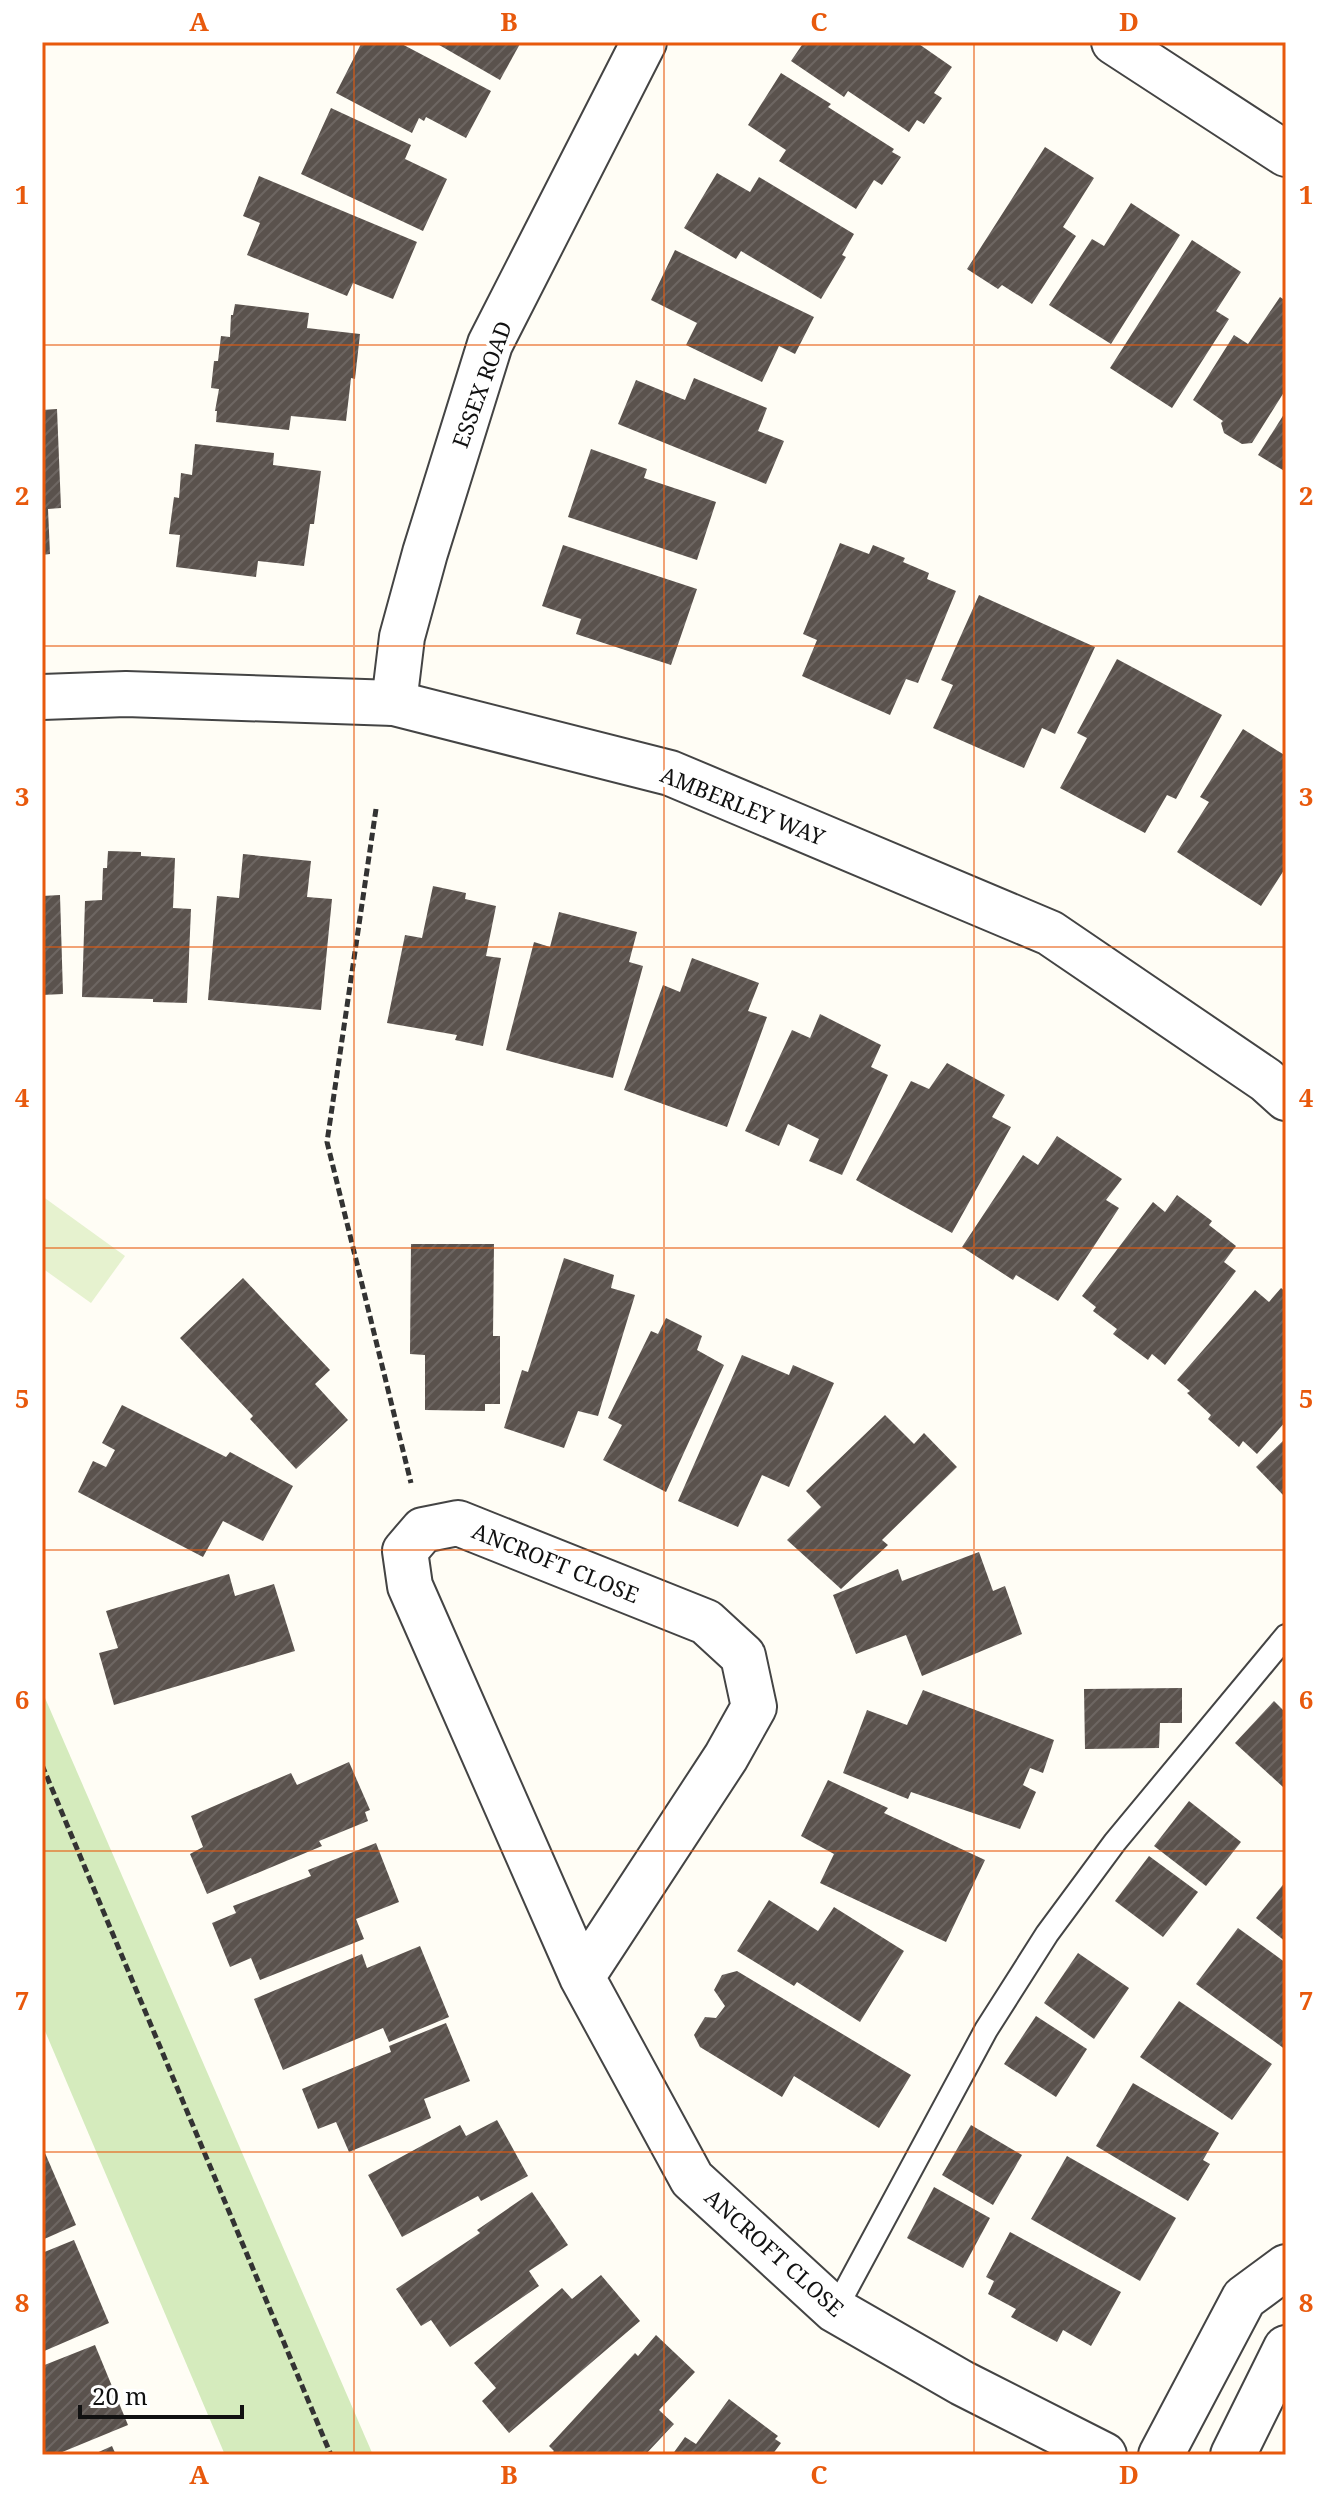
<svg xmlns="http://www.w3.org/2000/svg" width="1328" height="2497" font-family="'Noto Serif',serif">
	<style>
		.park { fill: #d5ebbd }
		.pitch { fill: #e6f2cf }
		.building { fill: url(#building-hatch) }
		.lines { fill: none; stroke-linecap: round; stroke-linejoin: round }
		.service-casing { stroke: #444; stroke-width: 26 }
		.minor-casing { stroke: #444; stroke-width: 48 }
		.tertiary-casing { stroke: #444; stroke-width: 48 }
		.path { stroke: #333; stroke-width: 5; stroke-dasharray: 8 4; stroke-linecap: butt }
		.service { stroke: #fff; stroke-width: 22 }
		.minor { stroke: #fff; stroke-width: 44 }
		.tertiary { stroke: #fff; stroke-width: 44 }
		.grid { fill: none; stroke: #e8590c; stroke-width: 2; stroke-opacity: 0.55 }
		.labels { text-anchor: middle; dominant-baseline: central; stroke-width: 8; stroke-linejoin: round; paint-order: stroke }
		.street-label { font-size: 22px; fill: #111; stroke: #fff }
		.neatline { fill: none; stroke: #e8590c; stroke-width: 3 }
		.grid-label { font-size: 26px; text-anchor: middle; font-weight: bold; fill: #e8590c }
	</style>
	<defs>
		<pattern id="building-hatch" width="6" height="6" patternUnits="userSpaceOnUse" patternTransform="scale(2)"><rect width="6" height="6" fill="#5a524d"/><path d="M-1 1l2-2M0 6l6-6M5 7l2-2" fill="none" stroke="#6d6662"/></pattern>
	</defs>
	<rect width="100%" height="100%" fill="#fffdf5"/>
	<path class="park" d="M42,1691L373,2455H225L42,2024Z"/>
	<path class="pitch" d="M42,1196L125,1256L91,1303L42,1268Z"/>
	<g class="building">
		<path d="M362,42H398L491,91L466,138L426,117L424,121L419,118L412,133L336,93Z"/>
		<path d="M434,42H521L500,80Z"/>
		<path d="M804,42H916L952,67L934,93L942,98L924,124L917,120L909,132L848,91L844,97L791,61Z"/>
		<path d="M781,73L831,104L828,107L894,149L892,152L901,157L882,185L874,180L856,209L779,161L786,150L748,125Z"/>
		<path d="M331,108L411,145L405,159L447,179L423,231L301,174Z"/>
		<path d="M1045,147L1094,178L1063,227L1076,236L1032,304L1002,285L998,289L967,269Z"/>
		<path d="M717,173L750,192L759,177L854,234L842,255L846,257L821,299L741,251L736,259L684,228Z"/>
		<path d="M259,176L417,242L393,299L353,283L347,296L247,255L260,223L243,216Z"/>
		<path d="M1131,203L1180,235L1111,344L1049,305L1092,239L1104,246Z"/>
		<path d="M1192,240L1241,272L1216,311L1229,319L1172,408L1110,368Z"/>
		<path d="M675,250L814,317L795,354L779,346L762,382L686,345L697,323L651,300Z"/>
		<path d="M1280,297L1286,301V389L1252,443L1242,444L1224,433L1221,423L1223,421L1193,400L1234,335L1248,344Z"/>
		<path d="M235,304L309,313L307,328L360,334L355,379L351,378L346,421L291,416L289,430L216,422L217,411H215L219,389L211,388L214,361H218L221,336L230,337L231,315H233Z"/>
		<path d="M694,378L767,408L758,431L784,441L766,484L618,424L636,380L685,400Z"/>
		<path d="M57,409L61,508L48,509L50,554L42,555V410Z"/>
		<path d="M1286,411V472L1258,455Z"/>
		<path d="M195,444L274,453L273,465L321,471L314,524H310L304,566L258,561L256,577L176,567L180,535L169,534L174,497L179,498L181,473L192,475Z"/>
		<path d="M591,449L647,469L644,478L716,502L697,560L568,517Z"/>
		<path d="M840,543L869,554L873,545L905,558L903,562L929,573L927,579L956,591L918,683L906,679L890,715L802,676L817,640L803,634Z"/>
		<path d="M563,545L697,589L671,665L576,634L581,619L542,606Z"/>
		<path d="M979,595L1095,647L1055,734L1042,728L1024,768L933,728L953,685L941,680Z"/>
		<path d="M1117,659L1222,715L1176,799L1167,795L1145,833L1060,788L1087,738L1077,733Z"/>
		<path d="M1243,729L1286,756V867L1261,906L1177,852L1209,802L1200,797Z"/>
		<rect x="42" y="841" width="3" height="28"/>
		<path d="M108,851L141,852V856L175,858L173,908L191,909L187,1003L153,1002V999L82,997L85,901L102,900L103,868H107Z"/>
		<path d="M243,854L311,861L307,897L332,899L321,1010L208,1000L217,896L239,898Z"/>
		<path d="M433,886L466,893L465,899L496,906L486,956L501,958L483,1046L455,1040L457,1035L387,1023L405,935L422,938Z"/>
		<path d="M60,895L63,994L42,995V896Z"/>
		<path d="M559,912L637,932L629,962L643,966L613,1078L506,1050L534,942L550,947Z"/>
		<path d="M692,958L759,983L748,1011L767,1017L727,1127L624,1090L663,985L680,992Z"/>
		<path d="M820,1014L881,1045L871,1067L888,1075L842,1175L809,1161L819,1139L788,1124L779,1146L745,1131L792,1030L810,1038Z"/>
		<path d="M947,1063L1005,1095L992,1117L1011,1127L952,1233L856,1180L911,1081L929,1089Z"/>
		<path d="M1057,1136L1122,1179L1106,1200L1119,1208L1058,1301L1016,1275L1013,1280L962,1247L1023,1155L1038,1165Z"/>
		<path d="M1177,1195L1212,1221L1209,1225L1236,1246L1224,1262L1236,1271L1165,1365L1152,1354L1148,1360L1113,1334L1117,1329L1093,1311L1096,1307L1082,1296L1153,1202L1165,1212Z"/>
		<path d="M411,1244H494L493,1336H500V1404H485V1411L425,1410V1355L410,1354Z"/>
		<path d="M564,1258L614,1275L611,1288L635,1295L598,1416L578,1411L564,1448L504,1428L522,1370L528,1372Z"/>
		<path d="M243,1278L330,1370L315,1384L348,1420L296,1469L250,1419L253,1416L180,1338Z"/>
		<path d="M1281,1288L1286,1292V1421L1257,1454L1243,1441L1239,1447L1208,1419L1211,1415L1187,1393L1190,1391L1177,1380L1255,1290L1269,1302Z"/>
		<path d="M666,1318L702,1336L697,1350L724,1365L666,1492L603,1460L622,1425L608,1418L651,1331L658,1334Z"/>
		<path d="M742,1355L789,1375L793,1365L834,1383L789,1487L762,1475L738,1527L678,1501Z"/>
		<path d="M122,1405L226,1457L230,1452L293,1486L263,1541L223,1521L203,1557L78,1492L93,1461L106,1467L115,1450L102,1443Z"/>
		<path d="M885,1415L914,1444L924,1433L957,1467L882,1540L888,1545L841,1589L787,1540L821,1507L806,1491Z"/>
		<path d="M1286,1438V1498L1256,1467Z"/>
		<path d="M979,1552L993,1591L1005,1586L1022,1634L922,1676L906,1635L856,1654L833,1595L898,1569L902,1581Z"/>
		<path d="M229,1574L235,1596L274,1584L295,1651L114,1705L99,1653L118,1648L106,1611Z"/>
		<path d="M1182,1688V1723H1160L1159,1748L1085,1749L1084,1689Z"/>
		<path d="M923,1690L1054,1740L1043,1773L1030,1768L1023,1785L1036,1792L1020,1829L911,1792L908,1799L843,1773L867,1710L907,1725Z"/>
		<path d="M1274,1701L1286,1713V1784L1283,1787L1235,1743Z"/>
		<path d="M349,1762L370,1810L365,1812L368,1821L319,1841L322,1846L207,1894L190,1854L203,1847L191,1816L291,1773L297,1785Z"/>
		<path d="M828,1780L888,1808L884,1813L985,1860L946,1942L820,1883L834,1854L801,1836Z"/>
		<path d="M1189,1801L1241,1842L1206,1886L1154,1846Z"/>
		<path d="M376,1843L399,1902L356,1919L364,1939L260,1980L251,1958L230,1967L212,1923L236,1913L233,1906L311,1876L308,1870Z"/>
		<path d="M1149,1856L1198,1892L1163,1937L1115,1901Z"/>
		<path d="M1286,1881V1942L1256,1918Z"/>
		<path d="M769,1900L818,1931L834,1907L904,1951L860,2022L797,1982L794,1986L737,1951Z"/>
		<path d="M1238,1928L1286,1963V2050L1196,1984Z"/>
		<path d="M420,1946L449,2017L389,2042L383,2028L283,2070L254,1999L362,1954L367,1968Z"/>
		<path d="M1078,1953L1129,1988L1094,2039L1044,2003Z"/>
		<path d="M737,1971L911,2075L879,2128L794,2076L782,2097L700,2047L694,2035L705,2017L716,2018L725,2006L714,1990L722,1975Z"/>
		<path d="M1179,2001L1272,2064L1232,2120L1140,2057Z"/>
		<path d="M1036,2016L1087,2049L1056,2097L1004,2064Z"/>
		<path d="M446,2023L470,2081L424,2099L431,2118L349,2152L336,2122L318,2129L302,2089L391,2052L389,2046Z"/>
		<path d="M1133,2083L1219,2133L1203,2160L1210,2164L1188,2201L1096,2146Z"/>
		<path d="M497,2120L528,2176L481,2201L478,2196L402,2237L368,2175L460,2125L466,2136Z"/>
		<path d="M971,2125L1022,2155L993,2205L942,2175Z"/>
		<path d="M42,2146L76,2225L42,2240Z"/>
		<path d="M1067,2156L1176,2218L1140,2281L1031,2219Z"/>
		<path d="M934,2187L990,2218L963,2268L907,2238Z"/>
		<path d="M532,2192L568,2245L529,2271L539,2286L450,2347L431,2320L421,2326L396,2289L480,2233L477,2230Z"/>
		<path d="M1010,2232L1121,2292L1091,2346L1063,2330L1057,2342L1011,2317L1016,2309L988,2294L994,2281L986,2277Z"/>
		<path d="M74,2240L109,2323L42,2352V2253Z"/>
		<path d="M601,2275L640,2321L509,2433L482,2401L496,2388L474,2363L562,2288L572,2299Z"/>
		<path d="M656,2335L695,2372L659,2410L674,2424L645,2455H550L554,2451L549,2446L635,2353L638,2356Z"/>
		<path d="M95,2345L128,2425L55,2455H42V2366Z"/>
		<path d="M729,2399L778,2436L775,2439L781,2443L772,2455H672L685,2437L696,2444Z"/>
		<path d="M112,2446L116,2455H92Z"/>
	</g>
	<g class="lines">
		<g class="service-casing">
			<path id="service" d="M835,2310L986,2030L1047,1934L1115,1842L1286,1636"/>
		</g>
		<g class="minor-casing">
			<g id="minor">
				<path d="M1114,42L1286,154"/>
				<path d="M394,703L402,637L425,553L490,344L644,42"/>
				<path d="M582,1977L726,1757L754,1707L743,1656L706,1622L458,1523L423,1530L405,1551L410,1586L582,1977L692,2179L835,2310L962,2383L1104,2455"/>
			</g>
		</g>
		<g class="tertiary-casing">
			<g id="tertiary">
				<path d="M42,697L126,694L394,703L670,773L1050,933L1266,1080L1286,1098"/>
				<path d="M1161,2455L1244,2298L1286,2267"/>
				<path d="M1233,2455L1286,2348"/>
			</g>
		</g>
		<g class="path">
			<path d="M376,809L327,1142L411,1483"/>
			<path d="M42,1765L331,2455"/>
		</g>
		<use href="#service" class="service"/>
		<use href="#minor" class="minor"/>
		<use href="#tertiary" class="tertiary"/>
	</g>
	<path class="grid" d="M354,42V2455M664,42V2455M974,42V2455M42,345H1286M42,646H1286M42,947H1286M42,1248H1286M42,1550H1286M42,1851H1286M42,2152H1286"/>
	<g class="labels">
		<g class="street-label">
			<text transform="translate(481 384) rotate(-70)">ESSEX ROAD</text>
			<text transform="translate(743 805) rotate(22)">AMBERLEY WAY</text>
			<text transform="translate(556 1562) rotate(22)">ANCROFT CLOSE</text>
			<text transform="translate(775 2252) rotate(42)">ANCROFT CLOSE</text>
		</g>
	</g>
	<rect width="1328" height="2497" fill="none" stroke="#ffffff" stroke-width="88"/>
	<path d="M80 2405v12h162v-12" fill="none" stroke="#111111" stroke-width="4"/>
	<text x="92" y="2405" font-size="24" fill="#111111" stroke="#ffffff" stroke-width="6" paint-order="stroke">20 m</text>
	<rect x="44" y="44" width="1240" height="2409" class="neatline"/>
	<g class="grid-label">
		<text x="199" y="31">A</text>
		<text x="509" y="31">B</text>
		<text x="819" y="31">C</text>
		<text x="1129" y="31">D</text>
		<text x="22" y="204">1</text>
		<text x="1306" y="204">1</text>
		<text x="22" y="505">2</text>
		<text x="1306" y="505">2</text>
		<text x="22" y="806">3</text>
		<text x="1306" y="806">3</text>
		<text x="22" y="1107">4</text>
		<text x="1306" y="1107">4</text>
		<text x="22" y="1408">5</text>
		<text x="1306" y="1408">5</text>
		<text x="22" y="1709">6</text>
		<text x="1306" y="1709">6</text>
		<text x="22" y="2010">7</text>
		<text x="1306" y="2010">7</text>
		<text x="22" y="2312">8</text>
		<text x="1306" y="2312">8</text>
		<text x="199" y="2484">A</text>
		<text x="509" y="2484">B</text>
		<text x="819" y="2484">C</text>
		<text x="1129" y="2484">D</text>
	</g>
</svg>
